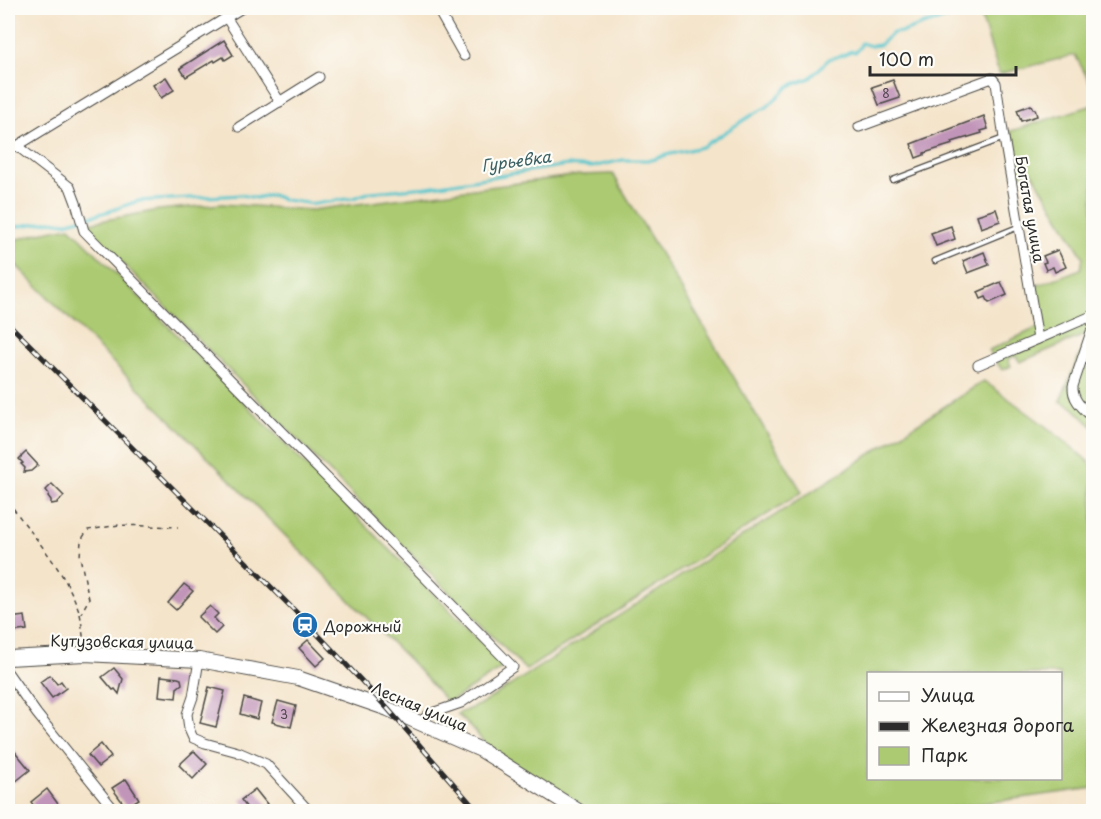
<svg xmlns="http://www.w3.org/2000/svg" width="1101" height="819" font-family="'Playpen Sans',sans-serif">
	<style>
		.green { fill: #abca71; stroke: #6b7a4e; stroke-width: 1.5; fill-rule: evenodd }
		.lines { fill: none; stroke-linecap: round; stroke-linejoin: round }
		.stream { stroke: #58c6cd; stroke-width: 3 }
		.building { fill: #c195b9 }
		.lane-casing { stroke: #494743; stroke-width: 7 }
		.street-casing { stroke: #494743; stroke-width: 11 }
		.secondary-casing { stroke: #494743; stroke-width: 16 }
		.path { stroke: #494743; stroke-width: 1.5; stroke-dasharray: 4.5 4.5; stroke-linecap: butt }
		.lane { stroke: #fff; stroke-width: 4.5 }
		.street { stroke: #fff; stroke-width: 9 }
		.secondary { stroke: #fff; stroke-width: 14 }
		.rail-casing { stroke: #2b2b2b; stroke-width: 5 }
		.rail { stroke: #fdfcf7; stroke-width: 3; stroke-dasharray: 9; stroke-linecap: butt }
		.labels { text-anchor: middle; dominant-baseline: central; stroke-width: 4.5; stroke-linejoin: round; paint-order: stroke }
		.number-label { font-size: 12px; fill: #50464e }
		.street-label { font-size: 15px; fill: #2b2b2b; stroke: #fdfcf7 }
		.poi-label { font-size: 15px; fill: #2b2b2b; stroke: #fdfcf7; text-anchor: start }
		.water-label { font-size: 16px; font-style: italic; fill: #3b6164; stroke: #fdfcf7 }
	</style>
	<rect width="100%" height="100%" fill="#fdfcf7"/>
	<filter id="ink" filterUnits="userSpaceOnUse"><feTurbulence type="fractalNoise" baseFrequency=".0167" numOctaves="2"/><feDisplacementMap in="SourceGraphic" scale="12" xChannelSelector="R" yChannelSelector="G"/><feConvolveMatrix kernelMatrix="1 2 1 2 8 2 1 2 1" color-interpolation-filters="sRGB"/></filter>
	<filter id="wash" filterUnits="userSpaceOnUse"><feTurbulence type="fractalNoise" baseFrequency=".008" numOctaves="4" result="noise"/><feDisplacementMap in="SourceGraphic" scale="24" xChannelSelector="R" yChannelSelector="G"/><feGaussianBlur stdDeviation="1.35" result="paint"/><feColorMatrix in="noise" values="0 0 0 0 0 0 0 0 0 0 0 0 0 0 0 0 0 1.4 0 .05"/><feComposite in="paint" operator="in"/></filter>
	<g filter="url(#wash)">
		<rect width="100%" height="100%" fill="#f4e4ca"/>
		<g class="green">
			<path d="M1007,8H1093V88L1075,55L999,74L981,16Z"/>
			<path d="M1093,105V427L1072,407L1060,401L1089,333L1020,362L1016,356L1008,359L1011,366L1002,370L989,350L1039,327L1033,287L1081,269L1083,257L1032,172L1015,175L1008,132Z"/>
			<path d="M613,174L802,492L526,670L84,224L159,210L222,204L312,210L580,175Z"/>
			<path d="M70,227L505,666L448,703L414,665L8,257V242L39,233Z"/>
			<path d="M984,381C1021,408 1060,435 1093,466V788L920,812L574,811L494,754L472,728L457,714L483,703ZM868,674H1060V778H868Z"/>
		</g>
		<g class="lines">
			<path class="stream" d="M8,228L51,221L65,223L110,211L138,201L241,195L256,198L272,195L285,200L314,204L353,198L371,192L427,187L568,165L592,167L623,160H652L666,155L702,147L755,113L767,107L789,86L810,78L829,59L843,55L851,51L856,52L860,47L861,43L871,46L879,45L893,33L903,32L925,24L989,8"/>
		</g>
		<g id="blocks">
			<g class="building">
				<path d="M224,40L233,55L225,60L223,57L215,62L214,60L186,77L180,68Z"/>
				<path d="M166,77L174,90L161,98L153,85Z"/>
				<path d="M893,80L900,98L879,105L872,87Z"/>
				<path d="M1031,105L1033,109H1035L1037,116L1021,121L1017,110Z"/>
				<path d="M984,116L988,129L981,131L982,133L952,142L953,144L924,153V155L916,158L911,144Z"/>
				<path d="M996,209L1000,221L981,228L977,215Z"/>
				<path d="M951,226L955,239L936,246L931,233Z"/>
				<path d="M1058,250L1066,267L1055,272L1053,267L1046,270L1043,263L1046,262L1043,256Z"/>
				<path d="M984,252L989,265L968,273L963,261Z"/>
				<path d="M1001,282L1007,295L989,303L986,297L981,299L978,292Z"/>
				<path d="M26,452L38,465L31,471L24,472L25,468L21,464L23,463L19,459Z"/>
				<path d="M52,484L64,496L57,503L51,504V500L48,496L49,494L46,490Z"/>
				<path d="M184,584L193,591L176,610L168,603Z"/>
				<path d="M210,606L218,614L214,618L222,627L215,634L198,617Z"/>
				<path d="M25,616L27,630L10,632L9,618Z"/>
				<path d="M308,640L325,658L316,666L299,648Z"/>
				<path d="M114,668L123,679L119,694L115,689L113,690L102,677Z"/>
				<path d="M50,675L57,684L61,681L66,688L52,698L40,682Z"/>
				<path d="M161,676L178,678L181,679L182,684L177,688L176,698L159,696Z"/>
				<path d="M209,687L225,691L216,727L200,723Z"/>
				<path d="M244,698L261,703L257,719L240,714Z"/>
				<path d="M278,701L296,706L291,727L272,722Z"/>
				<path d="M8,743L30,770L15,782L8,773Z"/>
				<path d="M101,744L111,757L98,767L88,755Z"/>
				<path d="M194,751L207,764L193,779L179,765Z"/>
				<path d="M126,779L139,799L126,807L112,788Z"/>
				<path d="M47,789L58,804L49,812H38L31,802Z"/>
				<path d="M255,789L267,804L258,812H250L241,800Z"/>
			</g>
		</g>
	</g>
	<g filter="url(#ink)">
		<use href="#blocks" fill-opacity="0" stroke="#494743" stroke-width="1.5"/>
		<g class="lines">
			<g class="lane-casing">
				<g id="lane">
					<path d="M893,180L1004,138"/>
					<path d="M935,261L1018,227"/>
				</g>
			</g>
			<g class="street-casing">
				<g id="street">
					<path d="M437,8L464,56"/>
					<path d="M226,17L280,102"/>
					<path d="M239,127L319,77"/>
					<path d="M859,127L992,78L996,83L1004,138L1038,339"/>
					<path d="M17,146L70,187L76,203L84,231L513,667L461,703L429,714L421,722"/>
					<path d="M8,148L17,146L242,8"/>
					<path d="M1091,316L1093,326L1073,386C1072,401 1084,409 1094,419"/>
					<path d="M978,365L1094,315"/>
					<path d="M199,660L193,697L187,714L189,729L193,738L205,743L238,752L266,764L310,812"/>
					<path d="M8,673L37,714L116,812"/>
				</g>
			</g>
			<g class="secondary-casing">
				<path id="secondary" d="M8,658L85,654L199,660L298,678L388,709L481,750L580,812"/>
			</g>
			<g class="path">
				<path d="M8,501C33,537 66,570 80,614C82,622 82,632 84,641"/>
				<path d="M80,615L89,599L80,557L81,540L88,530L119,525L178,527"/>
			</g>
			<use href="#lane" class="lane"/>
			<use href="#street" class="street"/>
			<use href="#secondary" class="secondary"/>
			<g class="rail-casing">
				<path id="rail" d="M8,323L307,623L388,709L478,812"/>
			</g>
			<use href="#rail" class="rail"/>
		</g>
	</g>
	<defs>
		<g id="station-disc" transform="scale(1.35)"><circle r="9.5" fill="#1f6fb2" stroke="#fdfcf7"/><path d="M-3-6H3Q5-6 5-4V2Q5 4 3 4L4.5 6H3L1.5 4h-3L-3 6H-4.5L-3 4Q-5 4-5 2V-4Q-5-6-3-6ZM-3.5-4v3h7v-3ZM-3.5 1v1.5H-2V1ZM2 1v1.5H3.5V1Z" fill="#fff"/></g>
	</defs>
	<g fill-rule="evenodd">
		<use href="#station-disc" x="305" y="625"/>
	</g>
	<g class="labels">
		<g class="number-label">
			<text x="886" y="93">8</text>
			<text x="284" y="714">3</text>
		</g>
		<g class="street-label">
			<text transform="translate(1031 209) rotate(80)">Богатая улица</text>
			<text transform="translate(122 641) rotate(1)">Кутузовская улица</text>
			<text transform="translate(420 706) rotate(23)">Лесная улица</text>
		</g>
		<g class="poi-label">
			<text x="324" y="625">Дорожный</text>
		</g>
		<g class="water-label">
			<text transform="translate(516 160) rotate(-8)">Гурьевка</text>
		</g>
	</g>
	<rect width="1101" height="819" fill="none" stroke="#fdfcf7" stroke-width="30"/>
	<rect x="867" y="672" width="195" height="108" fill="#fdfcf7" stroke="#a9a8a5" stroke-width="1.5"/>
	<rect x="879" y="692" width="30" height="9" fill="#ffffff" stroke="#a9a8a5" stroke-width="1.5"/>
	<text x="921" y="702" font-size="18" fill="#2b2b2b">Улица</text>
	<rect x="879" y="722" width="30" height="9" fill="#2b2b2b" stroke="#a9a8a5" stroke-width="1.5"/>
	<text x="921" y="732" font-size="18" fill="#2b2b2b">Железная дорога</text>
	<rect x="879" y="747" width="30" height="18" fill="#abca71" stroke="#a9a8a5" stroke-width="1.5"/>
	<text x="921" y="762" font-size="18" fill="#2b2b2b">Парк</text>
	<path d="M870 66v9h146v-9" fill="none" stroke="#2b2b2b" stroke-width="3"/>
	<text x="879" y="66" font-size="18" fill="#2b2b2b" stroke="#fdfcf7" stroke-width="4.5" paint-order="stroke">100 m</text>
</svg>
